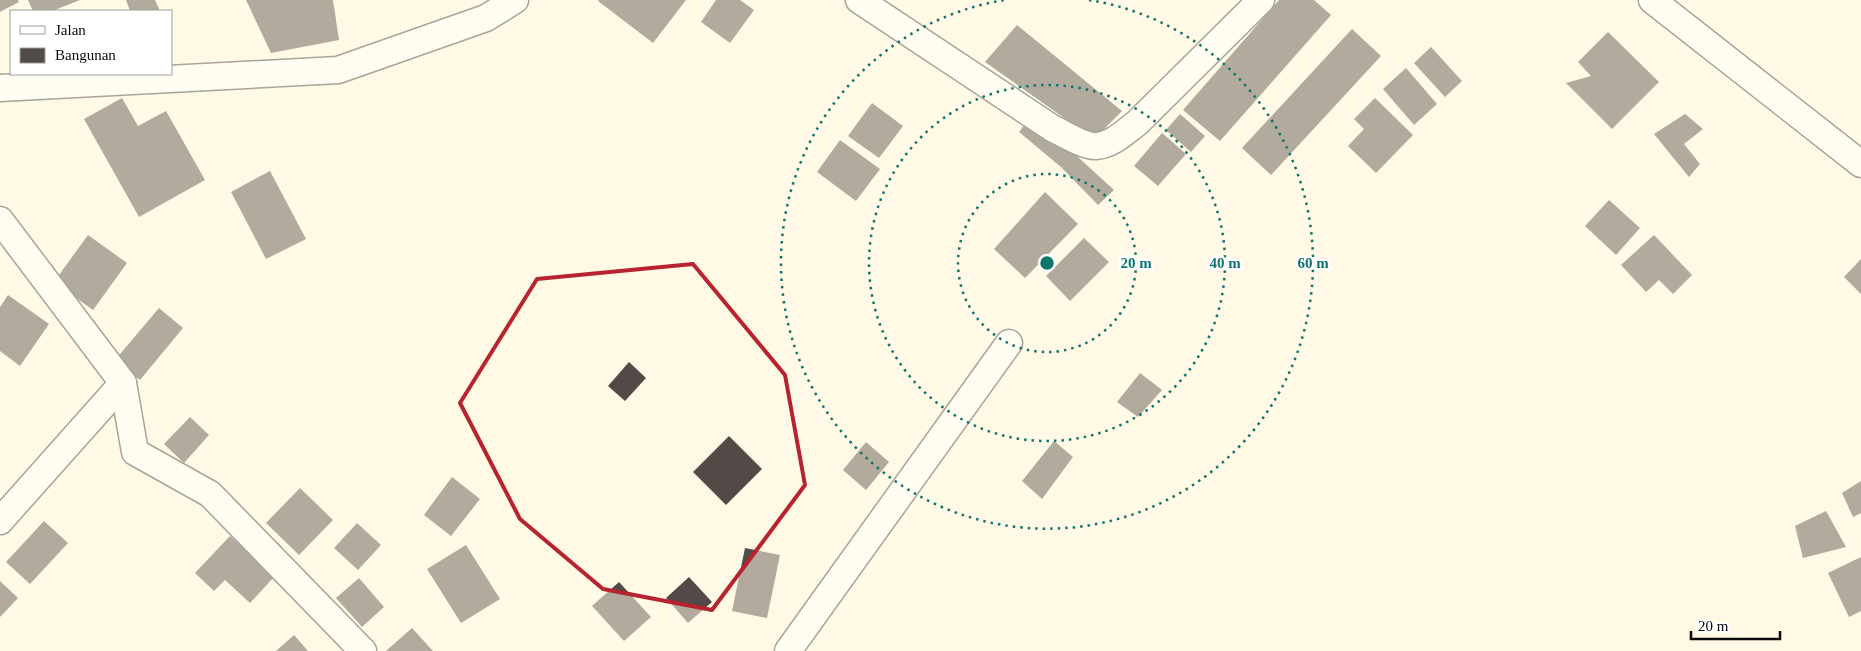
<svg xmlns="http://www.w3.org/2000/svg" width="1861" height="651" font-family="Georgia,serif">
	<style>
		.building { fill: #524a46 }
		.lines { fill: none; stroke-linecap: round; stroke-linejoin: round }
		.street-casing { stroke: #3d3d3d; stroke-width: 29 }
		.street { stroke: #fff; stroke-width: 26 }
		.marked { fill: none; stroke: #b7242f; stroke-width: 4; stroke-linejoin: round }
		.ring { fill: none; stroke: #0f766e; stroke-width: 2.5; stroke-dasharray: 2.5 5 }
		.centre { fill: #0f766e; stroke: #fff; stroke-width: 2.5 }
		.ring-label { font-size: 15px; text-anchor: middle; font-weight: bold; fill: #0f766e; stroke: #fff; stroke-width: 5; stroke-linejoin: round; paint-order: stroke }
	</style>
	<rect width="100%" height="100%" fill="#fff9e6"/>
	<g class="building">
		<path d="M0,0H18L19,2L0,12Z"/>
		<path d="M28,0H80L52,11H33Z"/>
		<path d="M126,0H155L160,11H130Z"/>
		<path d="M246,0H333L339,40L271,53Z"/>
		<path d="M599,0H686L653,43L598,1Z"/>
		<path d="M716,0H740L754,10L730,43L701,22Z"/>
		<path d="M1279,0H1314L1331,15L1220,141L1183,110Z"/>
		<path d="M1017,25L1122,111L1094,139L985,62Z"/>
		<path d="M1352,29L1381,56L1271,175L1242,148Z"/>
		<path d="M1608,32L1659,82L1612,129L1566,83L1591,76L1578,62Z"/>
		<path d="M1431,47L1462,81L1445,97L1414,63Z"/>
		<path d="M1406,68L1437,104L1414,125L1383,89Z"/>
		<path d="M122,98L138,126L166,111L205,180L139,217L84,119Z"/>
		<path d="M1375,98L1413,135L1376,173L1348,146L1364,129L1354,119Z"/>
		<path d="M872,103L903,126L879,158L848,136Z"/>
		<path d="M1180,114L1205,136L1191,152L1166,130Z"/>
		<path d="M1685,114L1703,129L1684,144L1700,164L1689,177L1654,134Z"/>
		<path d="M1032,115L1114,190L1098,205L1061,167L1019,132Z"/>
		<path d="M1162,133L1186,154L1158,186L1134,166Z"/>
		<path d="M840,140L880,169L856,201L817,172Z"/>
		<path d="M270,171L306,239L266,259L231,192Z"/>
		<path d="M1045,192L1078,224L1025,278L994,249Z"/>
		<path d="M1609,200L1640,228L1616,255L1585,226Z"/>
		<path d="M88,235L127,263L93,310L54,282Z"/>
		<path d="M1654,235L1692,275L1673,294L1659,280L1646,292L1621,265Z"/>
		<path d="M1084,238L1109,262L1070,301L1046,276Z"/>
		<path d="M1861,259V294L1844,277Z"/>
		<path d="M8,295L49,324L20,366L0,351V307Z"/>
		<path d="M159,308L183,328L140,380L115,360Z"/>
		<path d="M629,362L646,378L625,401L608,386Z"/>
		<path d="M1140,373L1162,390L1138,417L1117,402Z"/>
		<path d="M190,417L209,435L184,463L164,444Z"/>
		<path d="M729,436L762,469L726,505L693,472Z"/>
		<path d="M1054,441L1073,457L1042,499L1022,481Z"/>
		<path d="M866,442L889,462L866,490L843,470Z"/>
		<path d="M452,477L480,499L451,536L424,515Z"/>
		<path d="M1861,481V513L1853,517L1842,493Z"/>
		<path d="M300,488L333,520L299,555L266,523Z"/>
		<path d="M1826,511L1846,547L1803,558L1795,526Z"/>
		<path d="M44,521L68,543L30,584L6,562Z"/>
		<path d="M357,523L381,545L358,570L334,548Z"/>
		<path d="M230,536L274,577L250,603L225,580L214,591L195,573Z"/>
		<path d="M466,545L500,599L461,623L427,569Z"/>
		<path d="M745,548L780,555L767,618L732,611Z"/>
		<path d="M1861,557V611L1849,617L1828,573Z"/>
		<path d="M689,577L712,602L688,623L666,598Z"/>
		<path d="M359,578L384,607L362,627L336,598Z"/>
		<path d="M0,581L18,598L0,617Z"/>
		<path d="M619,582L651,617L624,641L592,606Z"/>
		<path d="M412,628L433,651H386Z"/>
		<path d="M294,635L308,651H276Z"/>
	</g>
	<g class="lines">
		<g class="street-casing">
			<g id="street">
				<path d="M859,0L1052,128C1062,133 1085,147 1096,146C1112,145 1125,132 1137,123L1261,0"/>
				<path d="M1652,0L1861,164"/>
				<path d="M0,88L338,70L486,18L515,0"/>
				<path d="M0,220L123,383L135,452L210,494L363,651"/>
				<path d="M0,521L123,383"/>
				<path d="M788,651L1009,343"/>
			</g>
		</g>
		<use href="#street" class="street"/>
	</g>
	<path d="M0 0H1861V651H0ZM693,264L785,375L805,485L712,610L603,589L520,519L460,403L537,279Z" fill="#fff9e6" fill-opacity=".55" fill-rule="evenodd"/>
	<path class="marked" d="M693,264L785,375L805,485L712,610L603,589L520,519L460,403L537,279Z"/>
	<g class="ring">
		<circle cx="1047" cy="263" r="89"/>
		<circle cx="1047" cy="263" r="178"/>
		<path d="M1089 0A266 266 0 1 1 1005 0"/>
	</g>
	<circle cx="1047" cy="263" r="8" class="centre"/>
	<g class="ring-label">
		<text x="1136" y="268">20 m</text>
		<text x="1225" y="268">40 m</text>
		<text x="1313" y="268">60 m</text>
	</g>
	<rect x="10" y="10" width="162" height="65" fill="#ffffff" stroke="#9d9d9d"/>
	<rect x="20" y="26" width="25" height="8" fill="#ffffff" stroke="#9d9d9d"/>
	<text x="55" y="35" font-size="15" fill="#0a0a0a">Jalan</text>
	<rect x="20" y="48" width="25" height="15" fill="#524a46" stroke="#9d9d9d"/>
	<text x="55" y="60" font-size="15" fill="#0a0a0a">Bangunan</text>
	<path d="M1691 631v8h89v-8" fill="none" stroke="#0a0a0a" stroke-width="2.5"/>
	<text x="1698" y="631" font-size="15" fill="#0a0a0a" stroke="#ffffff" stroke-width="4" paint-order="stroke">20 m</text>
</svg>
